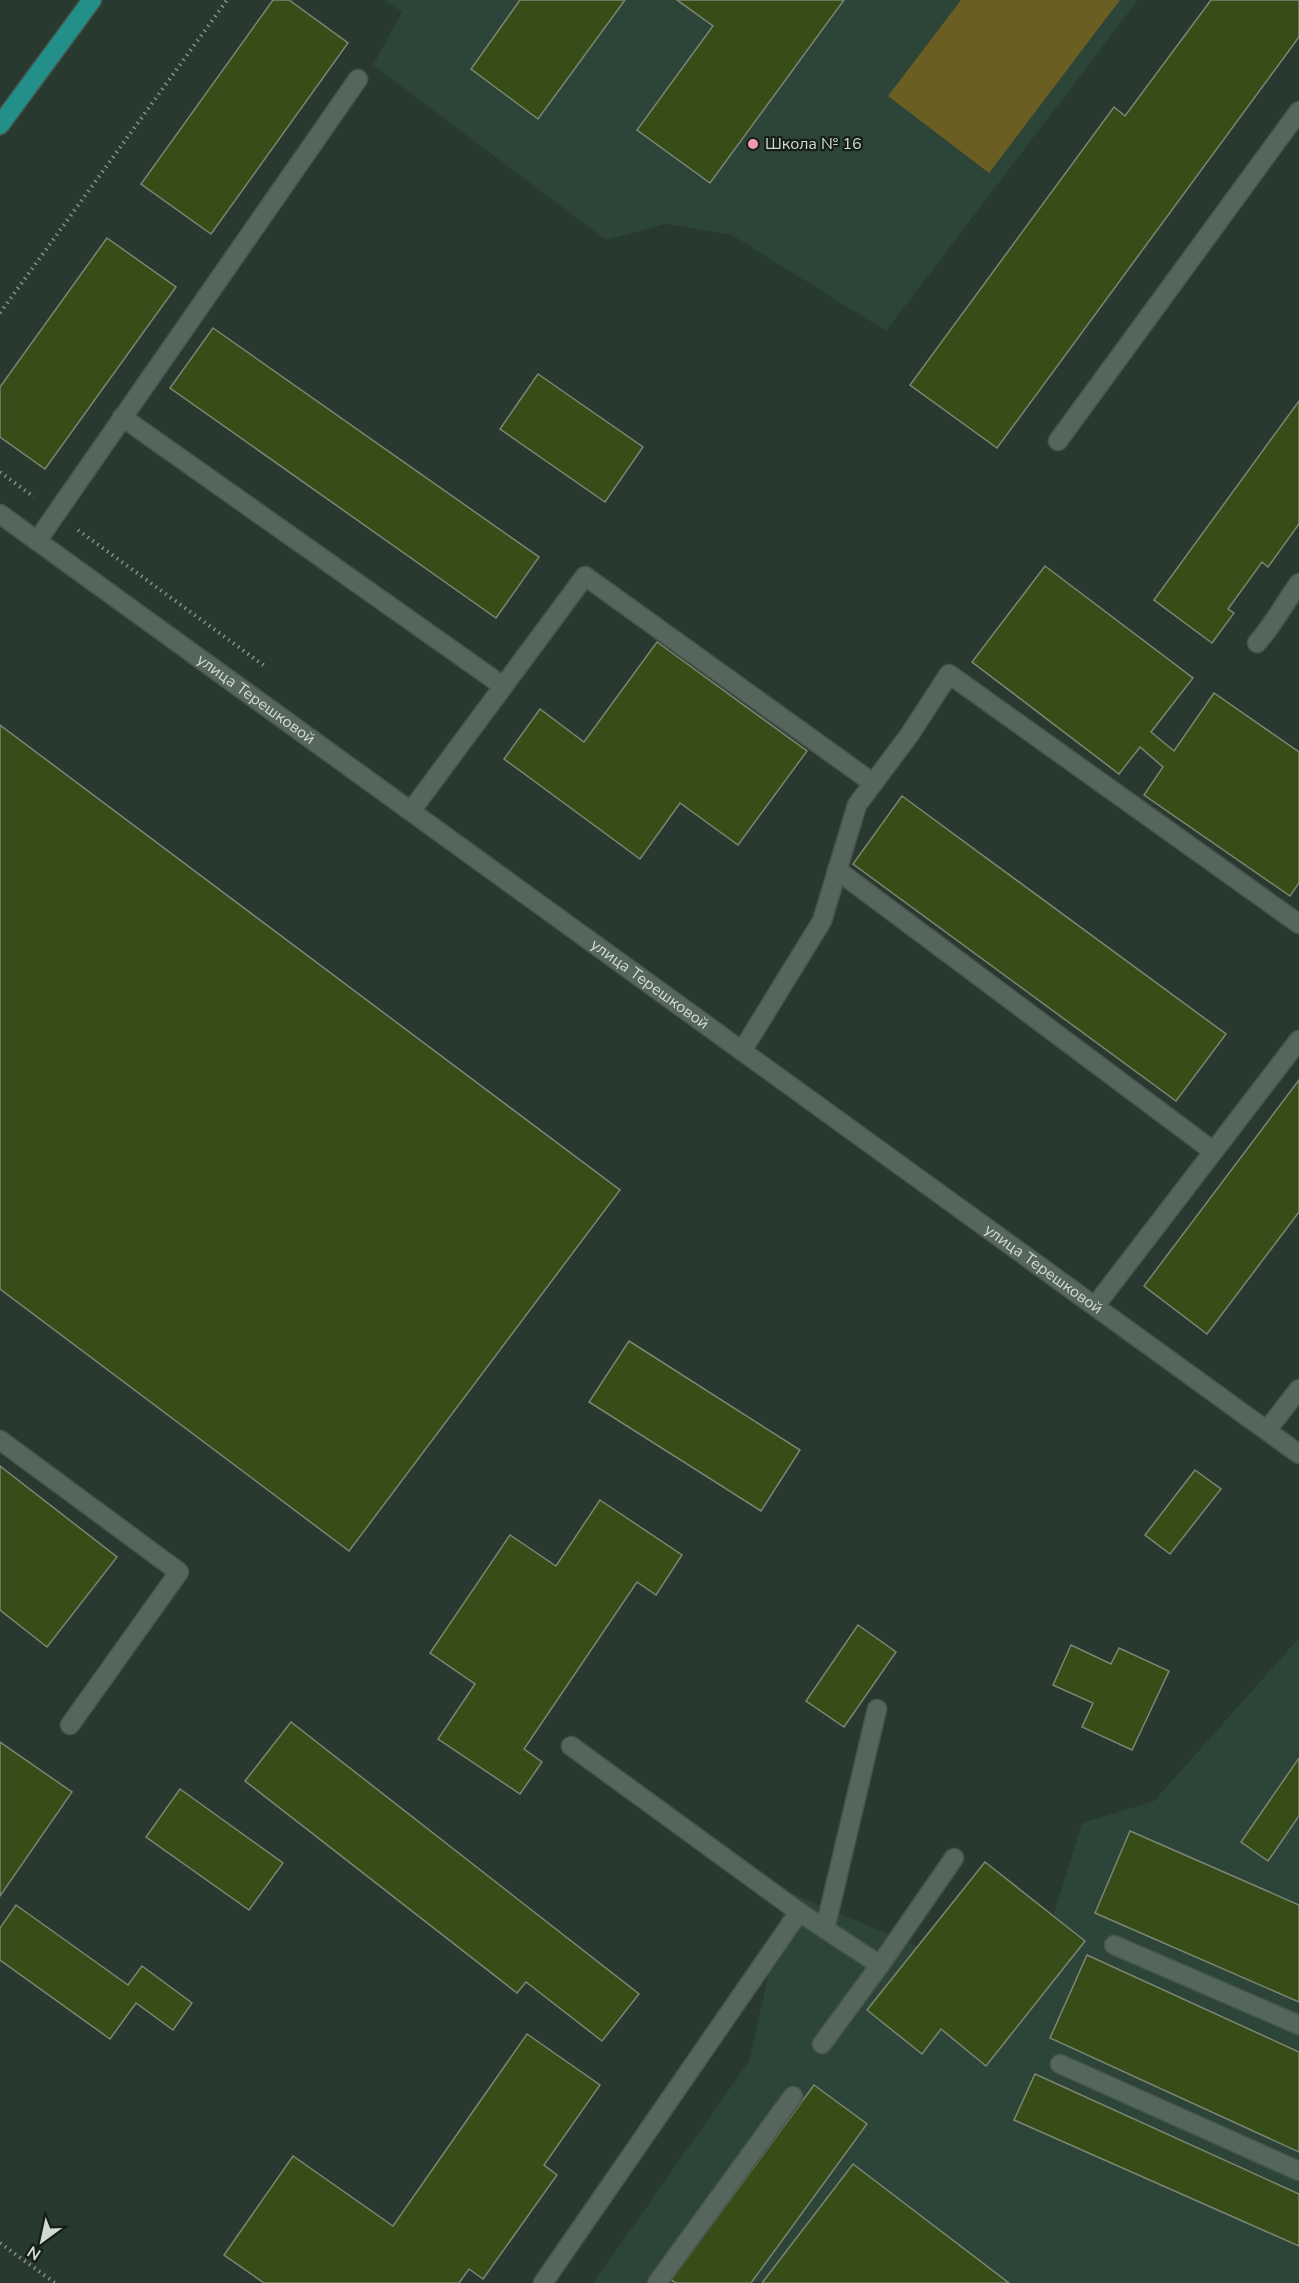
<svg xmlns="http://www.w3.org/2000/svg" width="1299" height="2283" font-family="'Nunito Sans',sans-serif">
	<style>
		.built { fill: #2d4438 }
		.green { fill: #6b5e22 }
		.building { fill: #374d17; stroke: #7d8574; stroke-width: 1.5 }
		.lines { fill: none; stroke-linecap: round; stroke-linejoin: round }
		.minor-casing { stroke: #46544c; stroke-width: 21 }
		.major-casing { stroke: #46544c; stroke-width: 21 }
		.path { stroke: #839189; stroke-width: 4; stroke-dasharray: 1.5 4.5; stroke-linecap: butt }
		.minor { stroke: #55675d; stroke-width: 18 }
		.major { stroke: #228f88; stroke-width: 18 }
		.poi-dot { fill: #f19ab1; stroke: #161e19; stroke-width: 2 }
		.labels { text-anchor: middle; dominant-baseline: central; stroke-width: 4.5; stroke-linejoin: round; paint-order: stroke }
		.poi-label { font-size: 16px; fill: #d1dbd5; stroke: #161e19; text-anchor: start }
		.street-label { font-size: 16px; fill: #d1dbd5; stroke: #161e19 }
	</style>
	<rect width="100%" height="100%" fill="#28392f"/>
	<g class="built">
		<path d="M385,0H1138L886,331L732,235L665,224L606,240L373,65L402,12Z"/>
		<path d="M1299,1638V2283H593L749,2061L787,1891L1029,1994L1082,1823L1154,1801Z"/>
	</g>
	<path class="green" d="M961,0H1120L989,173L888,96Z"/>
	<g class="building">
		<path d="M273,0H289L348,43L211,234L141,184Z"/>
		<path d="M520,0H625L538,119L471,69Z"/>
		<path d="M677,0H844L710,183L637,130L713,26Z"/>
		<path d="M1211,0H1299V37L997,448L910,385L1114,107L1125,116Z"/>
		<path d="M107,238L176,287L45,469L0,437V387Z"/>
		<path d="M213,328L539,557L496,618L170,388Z"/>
		<path d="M538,374L643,447L605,502L500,429Z"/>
		<path d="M1299,401V524L1268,567L1262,562L1228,609L1234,613L1212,643L1154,600Z"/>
		<path d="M1045,566L1193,678L1151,732L1174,751L1214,693L1299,752V883L1290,896L1144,795L1163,767L1140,747L1119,774L972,662Z"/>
		<path d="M657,642L807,751L738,845L680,803L640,859L504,759L540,709L584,742Z"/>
		<path d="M0,725L620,1190L349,1551L0,1289Z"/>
		<path d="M902,796L1226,1034L1176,1101L853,864Z"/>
		<path d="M1299,1080V1212L1207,1334L1144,1286Z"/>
		<path d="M629,1341L800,1450L761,1511L589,1402Z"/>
		<path d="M0,1466L117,1557L47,1647L0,1610Z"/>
		<path d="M1195,1470L1221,1489L1170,1554L1145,1535Z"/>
		<path d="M600,1500L682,1555L656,1595L637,1582L524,1749L542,1762L520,1794L438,1739L475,1684L430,1653L510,1535L556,1566Z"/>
		<path d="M858,1625L896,1652L844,1727L806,1701Z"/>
		<path d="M1071,1645L1111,1664L1119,1648L1169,1671L1132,1750L1082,1727L1093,1703L1053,1685Z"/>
		<path d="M291,1722L639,1994L602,2041L526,1982L517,1993L245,1781Z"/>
		<path d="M0,1742L72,1792L0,1896Z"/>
		<path d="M1299,1758V1816L1268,1861L1241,1842Z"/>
		<path d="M180,1789L283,1863L249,1910L146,1837Z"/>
		<path d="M1130,1831L1299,1905V2002L1095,1913Z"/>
		<path d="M985,1862L1085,1941L986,2066L941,2029L922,2054L867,2010Z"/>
		<path d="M16,1905L128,1985L142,1966L192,2003L173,2030L136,2003L110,2039L0,1960V1928Z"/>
		<path d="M1087,1955L1299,2052V2152L1050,2038Z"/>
		<path d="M527,2034L600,2085L544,2165L557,2175L483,2279L469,2269L459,2283H264L224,2255L293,2156L393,2226Z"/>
		<path d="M1035,2074L1299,2194V2246L1014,2120Z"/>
		<path d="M814,2085L867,2124L751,2283H676L671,2280Z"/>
		<path d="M853,2164L1009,2283H762Z"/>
	</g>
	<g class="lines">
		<g class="minor-casing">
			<g id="minor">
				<path d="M122,417L503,686"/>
				<path d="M1058,441L1299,111"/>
				<path id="s1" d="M0,514L1299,1454"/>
				<path d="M37,541L358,79"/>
				<path d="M1257,643C1273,625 1285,603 1299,583"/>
				<path d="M411,811L585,576L873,783"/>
				<path d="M837,870L1213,1151"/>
				<path d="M742,1051L822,921L857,805L910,734L949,674L1299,924"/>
				<path d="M1095,1306L1299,1040"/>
				<path d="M1267,1430L1299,1389"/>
				<path d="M0,1440L179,1572L70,1725"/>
				<path d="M799,1912L880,1965L822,2044"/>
				<path d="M825,1929L877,1709"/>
				<path d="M1114,1945L1299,2025"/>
				<path d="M880,1965L954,1858"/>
				<path d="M1060,2064L1299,2171"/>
				<path d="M543,2283L799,1912L571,1746"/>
				<path d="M657,2283L793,2096"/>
			</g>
		</g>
		<g class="major-casing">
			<path id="major" d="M0,125L92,0"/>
		</g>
		<g class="path">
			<path d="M0,313L227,0"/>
			<path d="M0,472L34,497"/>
			<path d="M78,530L266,667"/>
			<path d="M0,2243L55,2283"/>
		</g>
		<use href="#minor" class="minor"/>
		<use href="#major" class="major"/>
	</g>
	<circle class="poi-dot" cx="753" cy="144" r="6"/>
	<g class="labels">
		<g class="poi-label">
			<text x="765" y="144">Школа № 16</text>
		</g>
		<g class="street-label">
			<text stroke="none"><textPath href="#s1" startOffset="316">улица Терешковой</textPath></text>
			<text stroke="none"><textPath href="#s1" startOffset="802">улица Терешковой</textPath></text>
			<text stroke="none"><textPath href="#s1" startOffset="1288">улица Терешковой</textPath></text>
		</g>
	</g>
	<g transform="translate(42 2241) rotate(213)" stroke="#161e19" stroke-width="4.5" paint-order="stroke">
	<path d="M0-4.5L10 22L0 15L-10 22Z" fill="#d1dbd5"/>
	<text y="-9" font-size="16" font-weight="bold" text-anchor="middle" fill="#d1dbd5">N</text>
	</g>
</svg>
